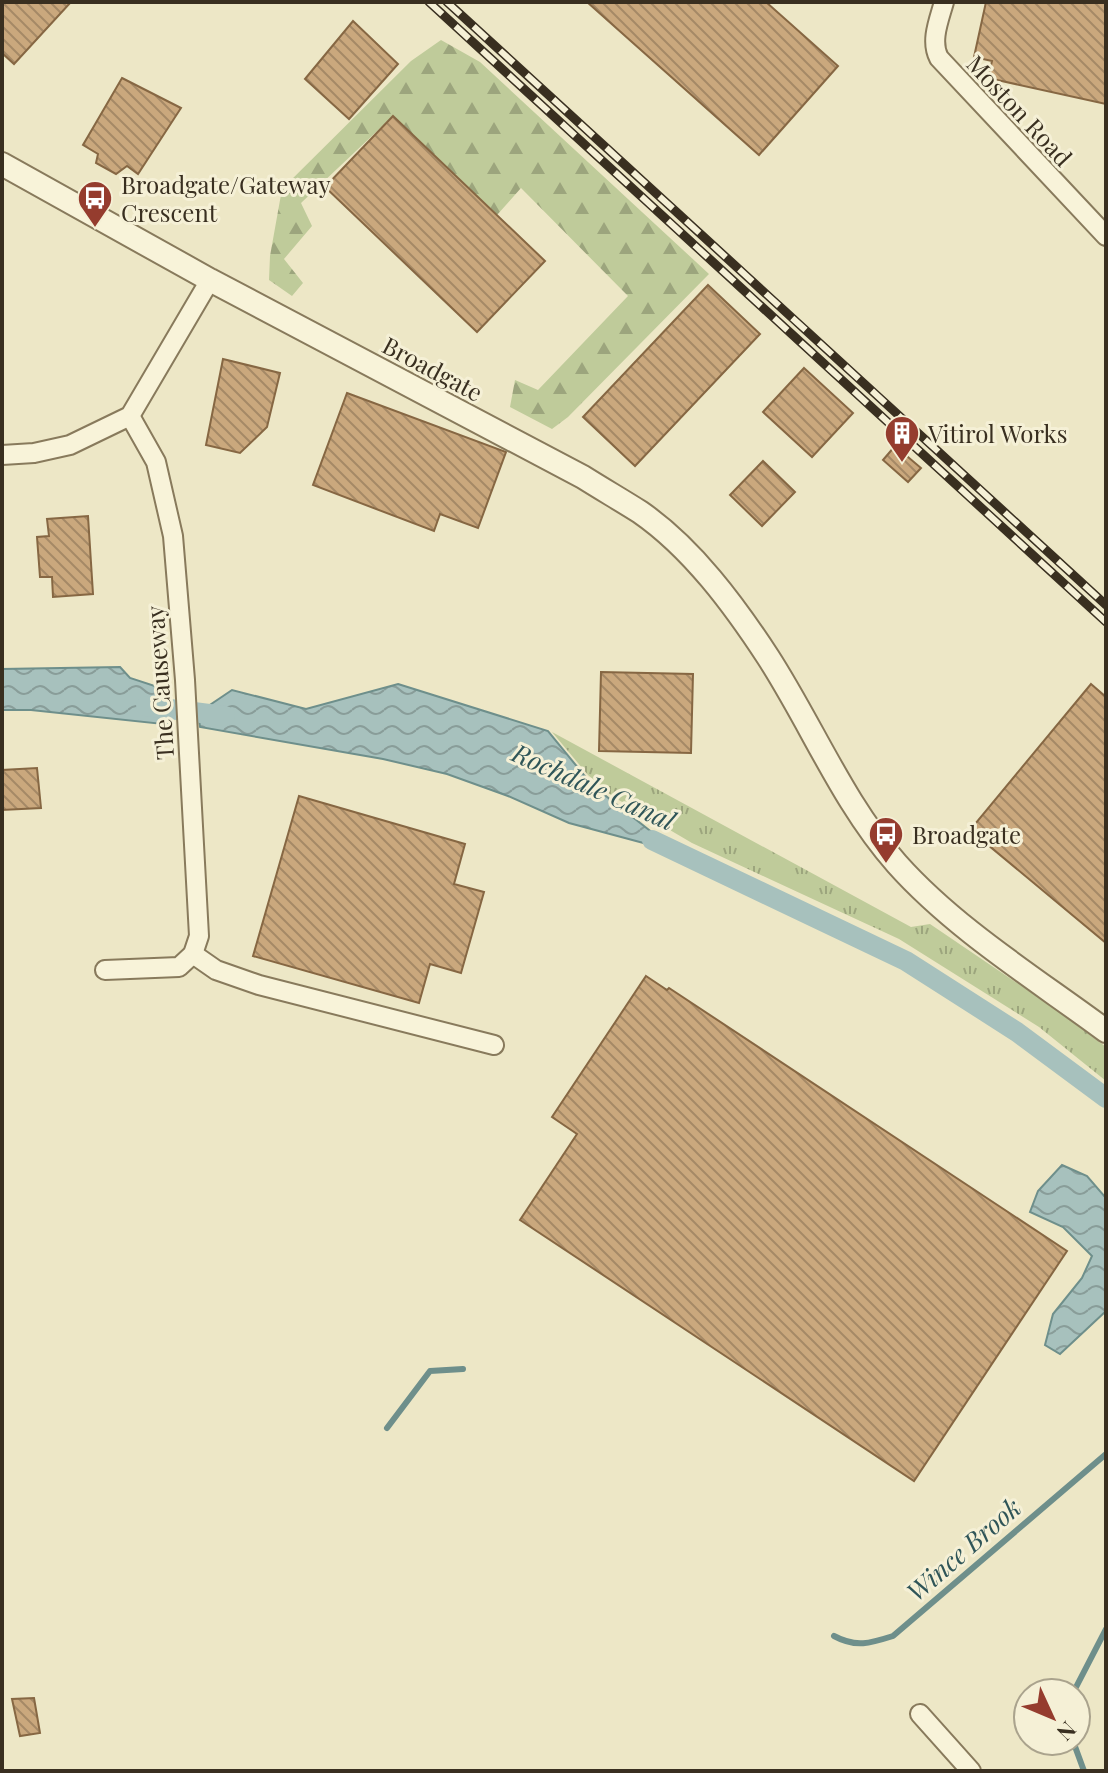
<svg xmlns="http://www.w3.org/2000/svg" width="1108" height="1773" font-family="'Playfair Display',serif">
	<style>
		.grass { fill: url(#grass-tufts) }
		.forest { fill: url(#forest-firs) }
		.water { fill: url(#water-waves); stroke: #6e8f8b; stroke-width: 2 }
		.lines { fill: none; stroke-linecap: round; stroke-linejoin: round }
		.stream { stroke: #6e8f8b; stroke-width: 6 }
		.canal { stroke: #a7c1bd; stroke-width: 20 }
		.building { fill: url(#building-back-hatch); stroke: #866743; stroke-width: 2 }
		.minor-casing { stroke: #887a5c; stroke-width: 22 }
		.tertiary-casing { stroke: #887a5c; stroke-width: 26 }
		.minor { stroke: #f8f3d9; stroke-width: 18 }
		.tertiary { stroke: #f8f3d9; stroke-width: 22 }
		.rail-casing { stroke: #392f20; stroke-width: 9 }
		.rail { stroke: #f5f0d6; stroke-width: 6; stroke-dasharray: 18; stroke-linecap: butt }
		.labels { text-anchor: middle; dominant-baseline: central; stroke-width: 6; stroke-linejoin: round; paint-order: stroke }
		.street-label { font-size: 24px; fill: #392f20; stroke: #f5f0d6 }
		.poi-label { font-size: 24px; fill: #392f20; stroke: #f5f0d6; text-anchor: start }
		.water-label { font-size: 26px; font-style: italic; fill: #2f5558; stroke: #f5f0d6 }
	</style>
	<defs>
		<pattern id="grass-tufts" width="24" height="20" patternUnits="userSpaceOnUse" patternTransform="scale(2)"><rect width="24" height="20" fill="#bfcb9a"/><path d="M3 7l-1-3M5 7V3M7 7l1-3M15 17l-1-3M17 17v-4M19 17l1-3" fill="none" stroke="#9ca57d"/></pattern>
		<pattern id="forest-firs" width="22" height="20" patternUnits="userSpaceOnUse" patternTransform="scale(2)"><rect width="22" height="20" fill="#bfcb9a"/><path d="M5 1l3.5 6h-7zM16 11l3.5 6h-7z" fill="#9ca57d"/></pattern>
		<pattern id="water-waves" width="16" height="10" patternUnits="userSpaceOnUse" patternTransform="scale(2)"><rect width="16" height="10" fill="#a7c1bd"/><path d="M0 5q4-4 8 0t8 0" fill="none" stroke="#899d99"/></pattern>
		<pattern id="building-back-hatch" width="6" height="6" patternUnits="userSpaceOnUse" patternTransform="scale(2)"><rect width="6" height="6" fill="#caa87d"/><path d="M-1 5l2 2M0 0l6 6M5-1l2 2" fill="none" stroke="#a58966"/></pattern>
	</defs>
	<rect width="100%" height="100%" fill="#ede7c6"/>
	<path class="grass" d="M552,732L911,927L930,924L1051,1006L1106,1047V1081L1039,1027L899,939L692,843L612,796L588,775Z"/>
	<path class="forest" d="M441,40L480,62L709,274L568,417L552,429L510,407L515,380L538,390L628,296L521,188L497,215L393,116L301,203L312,226L284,259L303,283L292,296L269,280L270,256L282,189L411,61Z"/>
	<g class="water">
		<path d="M120,667L130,678L170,691L172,725L31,710H2V669Z"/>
		<path d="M398,684L548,731L592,785L677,852L569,823L508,796L447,774L383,759L200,727L198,713L232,690L306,709Z"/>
		<path d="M1062,1165L1087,1176L1106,1198V1311L1060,1354L1045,1345L1053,1314L1082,1278L1092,1256L1063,1227L1030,1212L1038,1191Z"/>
	</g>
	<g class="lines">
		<g class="stream">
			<path d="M387,1428L430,1371L463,1369"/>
			<path d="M834,1636C856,1648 871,1643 893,1636L1106,1454"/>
			<path d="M1073,1693L1106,1629"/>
			<path d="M1073,1741L1084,1771"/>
		</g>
		<g class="canal">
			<path d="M146,706L225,716"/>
			<path d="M652,840L906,961L1017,1032L1106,1098"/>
		</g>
	</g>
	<g class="building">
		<path d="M2,2H71L14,64L2,53Z"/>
		<path d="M587,2H766L838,66L759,155Z"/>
		<path d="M986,2H1106V104L988,78L992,61L974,57Z"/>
		<path d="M353,21L398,64L349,119L305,79Z"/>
		<path d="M122,78L181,108L138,174L127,166L116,174L96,163L98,154L83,145Z"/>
		<path d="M393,116L545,261L477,332L325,187Z"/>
		<path d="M708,285L760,334L635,466L583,417Z"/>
		<path d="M223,359L280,373L267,427L240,453L206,445Z"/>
		<path d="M804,368L853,413L812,457L763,412Z"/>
		<path d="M347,393L506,452L478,528L440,514L434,531L313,485Z"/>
		<path d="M895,446L921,468L908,482L883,460Z"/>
		<path d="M763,461L795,492L762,526L730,495Z"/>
		<path d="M88,516L93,594L53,597L52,577H40L37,537L49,536L47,519Z"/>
		<path d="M601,672L693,674L691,753L599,751Z"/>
		<path d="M1091,684L1106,697V943L970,830Z"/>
		<path d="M37,768L41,808L2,810V770Z"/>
		<path d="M299,796L465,844L454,884L484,892L461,973L430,964L419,1003L253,956Z"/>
		<path d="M646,976L667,990L669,988L1067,1251L914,1481L520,1220L577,1134L552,1117Z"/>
		<path d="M34,1698L40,1733L20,1736L12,1699Z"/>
	</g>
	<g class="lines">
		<g class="minor-casing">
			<g id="minor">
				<path d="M944,2C939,20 930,41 939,58L1106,236"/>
				<path d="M2,455L34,453L70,445L130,416L210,280"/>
				<path d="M193,954L216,970L259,985L494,1045"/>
				<path d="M105,970L179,967L193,954L199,936L185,680L173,536L156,462L130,416"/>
				<path d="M920,1714L971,1771"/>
			</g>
		</g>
		<g class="tertiary-casing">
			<path id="tertiary" d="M2,164L210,280L583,477C602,489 621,500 640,512C692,548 734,605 768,657C812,725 843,803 897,864C955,929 1036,979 1106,1031"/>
		</g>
		<use href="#minor" class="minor"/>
		<use href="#tertiary" class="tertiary"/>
		<g class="rail-casing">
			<g id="rail">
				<path d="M429,2L1106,622"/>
				<path d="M447,2L1106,605"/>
			</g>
		</g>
		<use href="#rail" class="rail"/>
	</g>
	<defs>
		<g id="bus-pin" transform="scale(1.8)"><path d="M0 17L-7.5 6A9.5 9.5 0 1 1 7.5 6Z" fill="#953c2e" stroke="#f5f0d6"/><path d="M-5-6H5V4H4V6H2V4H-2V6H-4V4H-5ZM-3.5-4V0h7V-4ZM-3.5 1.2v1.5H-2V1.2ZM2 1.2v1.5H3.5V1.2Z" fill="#fff"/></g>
		<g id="building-pin" transform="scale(1.8)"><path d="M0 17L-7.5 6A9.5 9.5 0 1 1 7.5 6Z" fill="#953c2e" stroke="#f5f0d6"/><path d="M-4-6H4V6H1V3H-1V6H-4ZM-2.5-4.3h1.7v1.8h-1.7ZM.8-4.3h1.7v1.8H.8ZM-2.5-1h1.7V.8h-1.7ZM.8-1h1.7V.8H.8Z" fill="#fff"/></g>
	</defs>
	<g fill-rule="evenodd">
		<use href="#bus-pin" x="95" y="198"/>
		<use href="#building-pin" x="902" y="433"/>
		<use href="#bus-pin" x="886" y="834"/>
	</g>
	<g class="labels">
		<g class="street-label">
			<text transform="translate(1020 110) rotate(47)">Moston Road</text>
			<text transform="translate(433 368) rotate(28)">Broadgate</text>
			<text transform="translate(159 683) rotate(-94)">The Causeway</text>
		</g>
		<g class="poi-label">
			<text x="121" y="184">Broadgate/Gateway<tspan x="121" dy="28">Crescent</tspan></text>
			<text x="928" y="433">Vitirol Works</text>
			<text x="912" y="834">Broadgate</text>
		</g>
		<g class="water-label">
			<text transform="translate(594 786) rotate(24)">Rochdale Canal</text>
			<text transform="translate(963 1549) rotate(-41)">Wince Brook</text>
		</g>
	</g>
	<rect width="1108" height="1773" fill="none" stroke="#392f20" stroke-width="8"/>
	<g transform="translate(1052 1717) rotate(134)"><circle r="38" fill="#f5f0d6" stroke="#aaa38d" stroke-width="2"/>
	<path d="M0-6L14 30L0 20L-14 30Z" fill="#953c2e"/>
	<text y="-12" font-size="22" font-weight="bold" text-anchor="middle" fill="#392f20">N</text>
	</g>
</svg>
